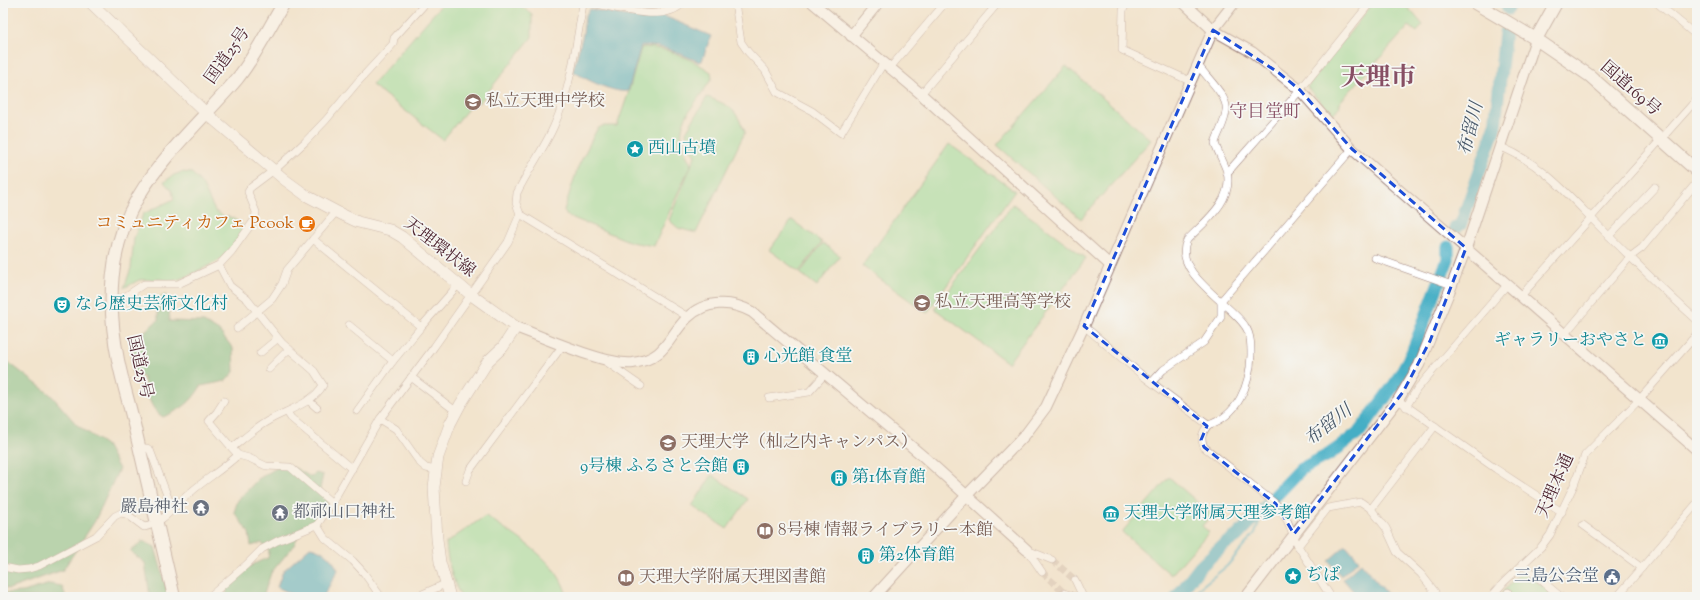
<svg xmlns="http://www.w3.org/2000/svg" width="1700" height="600" font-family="'Sorts Mill Goudy','Noto Serif JP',serif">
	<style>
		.green { fill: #93e09e; stroke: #6e8064 }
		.forest { fill: #76be85; stroke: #606e58 }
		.water { fill: #45aec5; stroke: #486678 }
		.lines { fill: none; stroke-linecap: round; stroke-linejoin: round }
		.stream { stroke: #45aec5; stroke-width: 2 }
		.river { stroke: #45aec5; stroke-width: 13 }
		.street-tunnel { stroke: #d0bdad; stroke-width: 7; stroke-dasharray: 7 3.5; stroke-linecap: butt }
		.street-casing { stroke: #9e827c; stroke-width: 8 }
		.secondary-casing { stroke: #9e827c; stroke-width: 12 }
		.primary-casing { stroke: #9e827c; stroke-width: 12 }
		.highway-casing { stroke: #9e827c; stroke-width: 14 }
		.street { stroke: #fff; stroke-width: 7 }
		.secondary { stroke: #fff; stroke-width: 10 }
		.primary { stroke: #fff; stroke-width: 11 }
		.highway { stroke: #fff; stroke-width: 12 }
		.marked { fill: none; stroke: #1d4ed8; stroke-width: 3; stroke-dasharray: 8 5; stroke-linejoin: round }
		.labels { text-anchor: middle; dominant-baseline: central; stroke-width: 3.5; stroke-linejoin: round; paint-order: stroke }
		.street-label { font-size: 17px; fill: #4a1f2b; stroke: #f6f6f2 }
		.education-label { font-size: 17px; fill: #785e54; stroke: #f6f6f2; text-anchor: start }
		.culture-label { font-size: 17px; fill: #0d838f; stroke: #f6f6f2; text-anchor: start }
		.food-label { font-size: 17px; fill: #c56008; stroke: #f6f6f2; text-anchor: end }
		.worship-label { font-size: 17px; fill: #5b616d; stroke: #f6f6f2; text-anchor: end }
		.service-label { font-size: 17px; fill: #4e5e75; stroke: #f6f6f2; text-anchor: end }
		.neighbourhood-label { font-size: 18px; fill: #874f64; stroke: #f6f6f2 }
		.water-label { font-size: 18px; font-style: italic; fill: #485869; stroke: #f6f6f2 }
		.town-label { font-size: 25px; font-weight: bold; fill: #874f64; stroke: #f6f6f2 }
	</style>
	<rect width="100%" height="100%" fill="#f6f6f2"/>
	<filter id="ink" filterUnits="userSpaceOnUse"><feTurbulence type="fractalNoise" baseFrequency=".025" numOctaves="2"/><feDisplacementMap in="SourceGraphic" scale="8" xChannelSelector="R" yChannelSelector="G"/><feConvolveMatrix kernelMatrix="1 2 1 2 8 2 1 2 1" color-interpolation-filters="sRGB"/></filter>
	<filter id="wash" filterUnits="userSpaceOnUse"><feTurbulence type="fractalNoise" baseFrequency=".012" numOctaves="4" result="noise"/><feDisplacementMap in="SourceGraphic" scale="16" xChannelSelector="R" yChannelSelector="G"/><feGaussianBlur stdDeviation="0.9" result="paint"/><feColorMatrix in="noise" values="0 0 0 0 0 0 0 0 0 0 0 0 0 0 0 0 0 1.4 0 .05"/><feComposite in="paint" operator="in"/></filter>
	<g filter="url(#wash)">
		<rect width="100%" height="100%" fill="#f2e4cd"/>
		<g class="green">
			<path d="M443,3H517L532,14V37L479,103L475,100L443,140L372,85Z"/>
			<path d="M1373,3H1402L1412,12L1423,25L1417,32L1409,26L1339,103L1340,106L1332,115L1307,87Z"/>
			<path d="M645,47C668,48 692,59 711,72L712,78C692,111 668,124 691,164L654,246L631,242L566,215L564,210L578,167L597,129L602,126H617L628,94L641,48Z"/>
			<path d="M1066,66L1151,140L1081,219L997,145Z"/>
			<path d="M707,97C731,106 735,108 745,132L696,233L678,228L669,220L695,156L688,143L686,132Z"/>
			<path d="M949,144L1015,191L927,313L862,266Z"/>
			<path d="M182,172L192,173L202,184L215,211L223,216L234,218L244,228L242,232L222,259L186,277L173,281L160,279L139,280L124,288L131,268L134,238L143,214L174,199L172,191L164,182L174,175Z"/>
			<path d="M1013,204L1086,258L1008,363L935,309Z"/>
			<path d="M792,220L822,242L799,272L769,250Z"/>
			<path d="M823,243L840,256L817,286L800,273Z"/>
			<path d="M712,475L748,499L727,529L692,506Z"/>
			<path d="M1169,477L1212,515L1202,526L1209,532L1171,575L1122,532Z"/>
			<path d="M485,516L488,517C516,537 560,561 567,597H461C453,581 447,561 446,543Z"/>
			<path d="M1523,569L1556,597H1498Z"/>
		</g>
		<g class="forest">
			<path d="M165,294L170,305L169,321L204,322L219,331L233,348L234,372L226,381L201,386C190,404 182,409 163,417C149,409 147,391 143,377L132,373V353L140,335L158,320V298Z"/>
			<path d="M3,358L51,395L77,425L106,445L119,469L95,521L63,570L9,589L3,587Z"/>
			<path d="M278,467L295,468L311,477L316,473L323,475L320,489L327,496V506L313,522L302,527L294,545L271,573L263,597H227L226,587C239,574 250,564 268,558L269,551L262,543L251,546L249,533L234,512L238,500L258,479Z"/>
			<path d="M143,541L155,547L169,597H150L145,563L130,551Z"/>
			<path d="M50,584L62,586L66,597H3V593L23,592Z"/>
		</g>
		<g class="water">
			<path d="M590,9L633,17L664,16L711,36L702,61L699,62C681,54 661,44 641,46L628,91C615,94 584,79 573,71L583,34L585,16Z"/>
			<path d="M1346,545L1359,560L1341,576L1328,561Z"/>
			<path d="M310,547C323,549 333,559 338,570L323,597H298L277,587L283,571Z"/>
			<path d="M1361,563L1390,597H1358L1343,579Z"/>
		</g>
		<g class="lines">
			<path class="stream" d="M1188,597L1227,566L1255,533L1265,507"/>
			<g class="river">
				<path d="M1507,3L1508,9"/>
				<path d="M1455,228L1461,224L1495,127L1505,32"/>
				<path d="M1177,597L1200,567L1222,546L1237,536L1301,469L1328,455L1341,446L1360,431L1395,384L1411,355L1448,259V247"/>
			</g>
		</g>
	</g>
	<g filter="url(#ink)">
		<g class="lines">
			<g class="street-tunnel">
				<path d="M1052,560L1075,580"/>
				<path d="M1042,572L1064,593"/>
			</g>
			<g class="street-casing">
				<g id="street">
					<path d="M585,3L583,4C576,45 571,88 554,126C544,149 528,170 517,193L516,203L520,214L688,317"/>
					<path d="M591,3C616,7 663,24 683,3"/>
					<path d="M735,3L741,42L748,52L765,70L777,92L812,111L841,133L883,64"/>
					<path d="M1127,3L1123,10L1122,50L1190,81"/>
					<path d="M1657,3L1697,36"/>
					<path d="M889,69L945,3"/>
					<path d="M921,94L998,3"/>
					<path d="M1499,146C1545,165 1568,195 1602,229C1633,260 1664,291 1697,320"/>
					<path d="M1227,173L1296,95L1370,3"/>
					<path d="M1609,236L1655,187"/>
					<path d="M313,239L421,327L458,285"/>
					<path d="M1375,258L1452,285"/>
					<path d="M219,265L230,286L247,299L282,343L314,371L323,385C312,405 285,410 266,422C254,429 243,439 232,448L238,455L249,458L266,466L290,467L332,503"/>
					<path d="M1520,297L1697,99"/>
					<path d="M110,303L123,298L144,284H178L219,265L232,251L255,219L256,212L248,192L250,188L278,167L305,142L326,120L356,84L393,44L394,38L424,5V3"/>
					<path d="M349,325L393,361"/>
					<path d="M1084,326L1143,376L1208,425C1238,416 1250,385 1251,355C1251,346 1251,334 1245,326C1231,304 1171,272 1187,240C1204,222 1234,201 1227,172C1224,162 1218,153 1215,143C1218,133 1225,123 1226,111C1229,97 1206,77 1198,65"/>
					<path d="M237,328L272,299L282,284L287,270L336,212"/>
					<path d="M1564,335L1630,257L1642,248L1697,182"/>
					<path d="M1691,341L1697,346"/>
					<path d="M260,353L277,339"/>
					<path d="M605,361L641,386"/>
					<path d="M269,369L289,349"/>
					<path d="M411,377L457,412"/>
					<path d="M1152,382L1163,370L1204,342L1221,317V301L1352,149"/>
					<path d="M769,398L809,392L825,374"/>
					<path d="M308,400L317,408"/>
					<path d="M1398,400L1496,469L1562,512"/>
					<path d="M224,401L217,412L209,421L232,448"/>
					<path d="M1406,407L1417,389L1507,285"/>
					<path d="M357,411L393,361L421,327"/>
					<path d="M287,412L291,418L352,469"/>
					<path d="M380,419L396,429L420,463L426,468L436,470"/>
					<path d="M1208,425C1202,433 1200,438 1204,447L1276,504L1287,520L1298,546L1331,597"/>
					<path d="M140,448H147L150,450L170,503L173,508"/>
					<path d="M466,481L470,470L563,345"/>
					<path d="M1371,509L1435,426"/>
					<path d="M317,525L325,538L353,561L364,573L381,597"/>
					<path d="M1583,525L1642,568"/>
					<path d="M1298,546L1328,508L1361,502L1371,509L1386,528L1397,552L1421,574L1435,592L1429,597"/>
					<path d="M1027,550L1052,560"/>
					<path d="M1027,550L1042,572"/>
					<path d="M1522,564L1561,597"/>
					<path d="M3,567L18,570L29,569L39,566L96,536L115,516L121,513L128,515L144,527C163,524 176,504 191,492C206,479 223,469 238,455"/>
					<path d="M1075,580L1083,597"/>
					<path d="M1508,592L1510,597"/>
					<path d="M1064,593L1077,597"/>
					<path d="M209,597L246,565L262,549L277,541L317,525L332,503L380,419L434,347L508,242L520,214"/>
					<path d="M416,597L445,584"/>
					<path d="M1491,597L1504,582L1541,547L1550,535L1574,485L1585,455L1639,400L1697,334"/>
					<path d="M1617,597L1697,503"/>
				</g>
			</g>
			<g class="secondary-casing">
				<g id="secondary">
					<path d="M813,3L921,94L1110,265"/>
					<path d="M1184,3L1213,30L1252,52L1300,90L1352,149L1697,450"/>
					<path d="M851,36L878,3"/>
					<path d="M516,327C543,337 607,366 633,363C667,358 667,338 687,318C705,300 731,300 752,312L924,457L1027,550"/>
					<path d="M874,597L967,495L1025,435L1046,407L1084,326L1213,30L1234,3"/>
					<path d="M1246,597L1398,400L1419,365L1452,285L1466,248L1536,39"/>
				</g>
			</g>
			<g class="primary-casing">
				<path id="primary" d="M91,3L206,113L285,180L307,196L343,215L358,222L390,230L402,237L470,294L516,327L503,347L488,361L460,405L450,424L438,457L434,487L437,539L440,562L450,597"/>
			</g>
			<g class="highway-casing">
				<g id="highway">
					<path d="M1475,3L1536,39L1590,76L1697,171"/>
					<path d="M1536,39L1556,3"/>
					<path d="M174,597C161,543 149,488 136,433C131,409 123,385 118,360C107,304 108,248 138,197C164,153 204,118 237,79C255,57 269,27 284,3"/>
				</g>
			</g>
			<use href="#street" class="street"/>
			<use href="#secondary" class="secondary"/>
			<use href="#primary" class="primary"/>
			<use href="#highway" class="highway"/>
		</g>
	</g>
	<path d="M0 0H1700V600H0ZM1213,30L1279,73L1300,90L1352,149L1466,248L1430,341L1403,392L1294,534L1276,504L1204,447L1201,440L1207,426L1084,326Z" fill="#f2e4cd" fill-opacity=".55" fill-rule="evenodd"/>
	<path class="marked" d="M1213,30L1279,73L1300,90L1352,149L1466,248L1430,341L1403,392L1294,534L1276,504L1204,447L1201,440L1207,426L1084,326Z"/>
	<defs>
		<g id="school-disc" transform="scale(0.9)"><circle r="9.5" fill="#8d6e63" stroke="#f6f6f2"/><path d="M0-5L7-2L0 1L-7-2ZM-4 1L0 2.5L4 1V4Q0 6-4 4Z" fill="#fff"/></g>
		<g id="sight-disc" transform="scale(0.9)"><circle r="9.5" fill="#0f9aa8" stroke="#f6f6f2"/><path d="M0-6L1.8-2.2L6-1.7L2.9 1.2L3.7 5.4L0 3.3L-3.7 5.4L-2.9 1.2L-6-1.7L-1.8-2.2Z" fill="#fff"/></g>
		<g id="cafe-disc" transform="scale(0.9)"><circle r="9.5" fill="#e8710a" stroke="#f6f6f2"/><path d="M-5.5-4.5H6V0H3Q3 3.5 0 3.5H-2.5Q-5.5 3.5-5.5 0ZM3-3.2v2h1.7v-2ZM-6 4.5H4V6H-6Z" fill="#fff"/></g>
		<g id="theatre-disc" transform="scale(0.9)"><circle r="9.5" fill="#0f9aa8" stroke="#f6f6f2"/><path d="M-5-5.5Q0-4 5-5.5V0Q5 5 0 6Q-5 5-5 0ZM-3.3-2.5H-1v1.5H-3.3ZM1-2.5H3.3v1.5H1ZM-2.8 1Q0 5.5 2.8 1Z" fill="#fff"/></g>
		<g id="museum-disc" transform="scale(0.9)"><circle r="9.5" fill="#0f9aa8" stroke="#f6f6f2"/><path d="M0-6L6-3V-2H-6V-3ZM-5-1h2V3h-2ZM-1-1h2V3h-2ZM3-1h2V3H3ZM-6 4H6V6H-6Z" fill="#fff"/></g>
		<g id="building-disc" transform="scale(0.9)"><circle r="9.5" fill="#0f9aa8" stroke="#f6f6f2"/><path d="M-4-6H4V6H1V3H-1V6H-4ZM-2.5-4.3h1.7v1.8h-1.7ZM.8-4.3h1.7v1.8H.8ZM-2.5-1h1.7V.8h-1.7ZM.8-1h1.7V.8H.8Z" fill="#fff"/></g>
		<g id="university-disc" transform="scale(0.9)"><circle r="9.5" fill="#8d6e63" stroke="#f6f6f2"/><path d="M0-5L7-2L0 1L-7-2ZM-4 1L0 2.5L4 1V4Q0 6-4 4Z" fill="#fff"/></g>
		<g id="temple-disc" transform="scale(0.9)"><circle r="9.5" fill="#6b7280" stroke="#f6f6f2"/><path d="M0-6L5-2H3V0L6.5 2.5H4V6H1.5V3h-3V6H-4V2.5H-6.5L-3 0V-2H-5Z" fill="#fff"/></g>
		<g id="library-disc" transform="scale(0.9)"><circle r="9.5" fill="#8d6e63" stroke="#f6f6f2"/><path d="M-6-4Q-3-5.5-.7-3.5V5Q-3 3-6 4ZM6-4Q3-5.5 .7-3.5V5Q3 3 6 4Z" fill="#fff"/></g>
		<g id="civic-disc" transform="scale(0.9)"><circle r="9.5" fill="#5c6f8a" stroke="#f6f6f2"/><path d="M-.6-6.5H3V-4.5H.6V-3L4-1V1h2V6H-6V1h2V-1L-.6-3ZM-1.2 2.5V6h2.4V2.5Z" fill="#fff"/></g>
	</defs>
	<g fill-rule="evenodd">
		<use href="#school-disc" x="473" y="102"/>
		<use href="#sight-disc" x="635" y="149"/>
		<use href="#cafe-disc" x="307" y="224"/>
		<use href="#school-disc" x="922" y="303"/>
		<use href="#theatre-disc" x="62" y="305"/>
		<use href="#museum-disc" x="1660" y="341"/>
		<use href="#building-disc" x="751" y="357"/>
		<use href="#university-disc" x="668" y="443"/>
		<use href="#building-disc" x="741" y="467"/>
		<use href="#building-disc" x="839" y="478"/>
		<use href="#temple-disc" x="201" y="508"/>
		<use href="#temple-disc" x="280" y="513"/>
		<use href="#museum-disc" x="1111" y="514"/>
		<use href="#library-disc" x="765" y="531"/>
		<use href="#building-disc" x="866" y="556"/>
		<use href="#sight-disc" x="1293" y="576"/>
		<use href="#civic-disc" x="1612" y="577"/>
		<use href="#library-disc" x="626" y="578"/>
	</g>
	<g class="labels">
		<g class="street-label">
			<text transform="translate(228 56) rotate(-55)">国道25号</text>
			<text transform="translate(1630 89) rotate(41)">国道169号</text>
			<text transform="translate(439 248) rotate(38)">天理環状線</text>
			<text transform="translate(139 367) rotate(77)">国道25号</text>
			<text transform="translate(1556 486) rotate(-66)">天理本通</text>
		</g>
		<g class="education-label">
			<text x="486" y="102">私立天理中学校</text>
			<text x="935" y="303">私立天理高等学校</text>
			<text x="681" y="443">天理大学（杣之内キャンパス）</text>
			<text x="778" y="531">8号棟 情報ライブラリー本館</text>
			<text x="639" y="578">天理大学附属天理図書館</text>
		</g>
		<g class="culture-label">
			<text x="648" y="149">西山古墳</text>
			<text x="75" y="305">なら歴史芸術文化村</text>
			<text x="1647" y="341" text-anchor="end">ギャラリーおやさと</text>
			<text x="764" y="357">心光館 食堂</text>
			<text x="728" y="467" text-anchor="end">9号棟 ふるさと会館</text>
			<text x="852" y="478">第1体育館</text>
			<text x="1124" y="514">天理大学附属天理参考館</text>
			<text x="879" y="556">第2体育館</text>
			<text x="1306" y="576">ぢば</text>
		</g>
		<g class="food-label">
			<text x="294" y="224">コミュニティカフェ Pcook</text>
		</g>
		<g class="worship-label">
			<text x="188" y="508">嚴島神社</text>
			<text x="293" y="513" text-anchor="start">都祁山口神社</text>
		</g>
		<g class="service-label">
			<text x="1599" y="577">三島公会堂</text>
		</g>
		<g class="neighbourhood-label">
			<text x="1265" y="113">守目堂町</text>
		</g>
		<g class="water-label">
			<text transform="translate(1472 129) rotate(-76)">布留川</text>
			<text transform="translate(1329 426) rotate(-38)">布留川</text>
		</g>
		<g class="town-label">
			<text x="1378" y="79">天理市</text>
		</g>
	</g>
	<rect width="1700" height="600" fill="none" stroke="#f6f6f2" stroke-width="16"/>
</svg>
